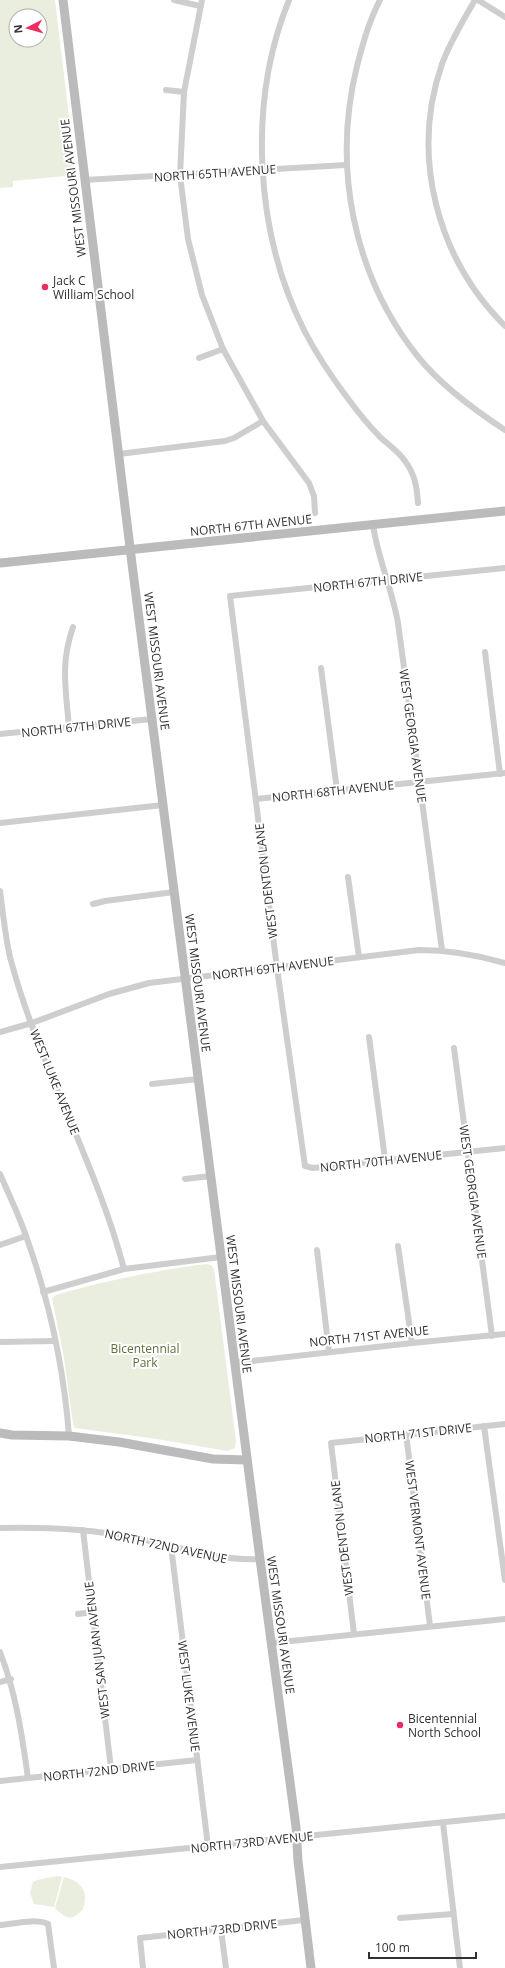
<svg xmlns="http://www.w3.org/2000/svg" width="505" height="1968" font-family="'Open Sans',sans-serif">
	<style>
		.green { fill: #eaeedf; fill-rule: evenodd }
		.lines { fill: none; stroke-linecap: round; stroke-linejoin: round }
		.street { stroke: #cecece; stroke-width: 6 }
		.secondary { stroke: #bbb; stroke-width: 9 }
		.poi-dot { fill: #ef2c5f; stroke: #fff; stroke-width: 1.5 }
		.labels { text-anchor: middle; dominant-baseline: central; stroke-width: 4; stroke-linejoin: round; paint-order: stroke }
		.street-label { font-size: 12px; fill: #313131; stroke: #fff }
		.poi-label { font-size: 12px; fill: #313131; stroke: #fff; text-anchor: start }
		.park-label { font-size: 12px; fill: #5e703b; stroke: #fff }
	</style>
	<rect width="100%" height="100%" fill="#fff"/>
	<g class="green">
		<path d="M0,0H55L76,175L13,181V187L0,188ZM16,16H40V40H16Z"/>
		<path d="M206,1264L211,1265L214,1269L236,1441L235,1448L227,1451L157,1439L75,1428L73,1424L64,1358L52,1298L56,1295C107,1280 154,1271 206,1264Z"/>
		<path d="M57,1876L62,1877L54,1907L34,1904L30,1893L33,1882C37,1879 50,1878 57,1876Z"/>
		<path d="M64,1877C81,1881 89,1891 83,1909C72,1922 66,1919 55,1908Z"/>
	</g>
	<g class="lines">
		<g class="street">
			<path d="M174,0L200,6"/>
			<path d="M202,0L184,92L180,175L188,239L202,295L223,349L263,421L309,483L314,496L315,513"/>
			<path d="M289,0C247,103 255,234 305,332C317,355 331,376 346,396C357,411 368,425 381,438C389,445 399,452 405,461C415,474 417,488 418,503"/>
			<path d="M380,0C369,21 363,43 357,66C332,167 353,276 419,358C441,385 476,411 505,430"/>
			<path d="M475,0C463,21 450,42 442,64C410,156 437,258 505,326"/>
			<path d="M478,0L505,17"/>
			<path d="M166,90L184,92"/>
			<path d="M84,180L346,165"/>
			<path d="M199,358L223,349"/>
			<path d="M119,454L225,441L234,438L263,421"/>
			<path d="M373,525C378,559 392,589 398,623L442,950"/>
			<path d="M505,568L230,596L277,968L305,1166L313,1168L505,1148"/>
			<path d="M485,652L500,774"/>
			<path d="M321,668L337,790"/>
			<path d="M69,728C66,689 60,665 73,627"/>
			<path d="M0,734L152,719"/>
			<path d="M256,799L505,773"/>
			<path d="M0,823L163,805"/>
			<path d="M348,877L359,957"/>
			<path d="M0,891C3,913 5,935 10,957C38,1064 96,1162 124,1269"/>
			<path d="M93,904L105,901L174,892"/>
			<path d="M0,1032L32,1023L109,994L149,983L419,950C448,950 477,955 505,963"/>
			<path d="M369,1037L385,1159"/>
			<path d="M454,1048L492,1336"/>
			<path d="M152,1084L198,1079"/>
			<path d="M0,1174C9,1195 19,1215 26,1236C49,1300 64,1369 69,1436"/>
			<path d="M185,1179L211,1176"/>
			<path d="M0,1245L26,1236"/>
			<path d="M398,1246L412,1343"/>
			<path d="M317,1250L329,1352"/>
			<path d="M43,1292L124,1269L221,1257"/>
			<path d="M0,1342L55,1341"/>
			<path d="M235,1363L412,1343L505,1334"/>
			<path d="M484,1426L505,1580"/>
			<path d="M406,1434L430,1626"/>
			<path d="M0,1528C44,1527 88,1529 131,1537C174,1545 215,1561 260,1559"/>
			<path d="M83,1530L111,1769"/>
			<path d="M171,1546L208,1846"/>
			<path d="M78,1614L93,1612"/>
			<path d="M354,1634L331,1443L505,1424"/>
			<path d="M272,1643L505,1619"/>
			<path d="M0,1652C16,1693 22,1735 28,1778"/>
			<path d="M0,1682L11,1679"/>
			<path d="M0,1781L197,1760"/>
			<path d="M443,1823L460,1968"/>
			<path d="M0,1867L505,1816"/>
			<path d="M400,1918L453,1914"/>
			<path d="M0,1925C14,1924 35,1918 48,1924L54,1968"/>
			<path d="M221,1930L226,1968"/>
			<path d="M143,1968L140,1938L304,1920"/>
		</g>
		<g class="secondary">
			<path d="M63,0L132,564L260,1559L296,1827L298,1861L311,1968"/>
			<path d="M0,563L505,511"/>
			<path d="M0,1433L12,1435L69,1436L119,1442L213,1459L247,1460"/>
		</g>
	</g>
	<g class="poi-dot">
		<circle cx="45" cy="287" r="4"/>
		<circle cx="400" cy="1725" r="4"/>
	</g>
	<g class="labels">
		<g class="street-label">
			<text transform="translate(215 173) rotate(-4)">NORTH 65TH AVENUE</text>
			<text transform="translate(73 188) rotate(-97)">WEST MISSOURI AVENUE</text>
			<text transform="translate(251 525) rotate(-6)">NORTH 67TH AVENUE</text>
			<text transform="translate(368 582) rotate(-6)">NORTH 67TH DRIVE</text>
			<text transform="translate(157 661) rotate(83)">WEST MISSOURI AVENUE</text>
			<text transform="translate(76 727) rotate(-6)">NORTH 67TH DRIVE</text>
			<text transform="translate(413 736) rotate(82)">WEST GEORGIA AVENUE</text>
			<text transform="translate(333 791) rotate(-6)">NORTH 68TH AVENUE</text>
			<text transform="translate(266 881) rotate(-97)">WEST DENTON LANE</text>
			<text transform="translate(273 968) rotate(-7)">NORTH 69TH AVENUE</text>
			<text transform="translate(198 983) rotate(83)">WEST MISSOURI AVENUE</text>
			<text transform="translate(55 1082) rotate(68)">WEST LUKE AVENUE</text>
			<text transform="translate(381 1161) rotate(-6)">NORTH 70TH AVENUE</text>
			<text transform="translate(473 1192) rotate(82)">WEST GEORGIA AVENUE</text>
			<text transform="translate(239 1304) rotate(83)">WEST MISSOURI AVENUE</text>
			<text transform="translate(369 1336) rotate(-6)">NORTH 71ST AVENUE</text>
			<text transform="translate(418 1433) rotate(-6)">NORTH 71ST DRIVE</text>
			<text transform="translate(418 1530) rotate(83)">WEST VERMONT AVENUE</text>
			<text transform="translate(342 1538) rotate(-97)">WEST DENTON LANE</text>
			<text transform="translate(166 1546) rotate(12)">NORTH 72ND AVENUE</text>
			<text transform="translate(281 1625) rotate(82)">WEST MISSOURI AVENUE</text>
			<text transform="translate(97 1650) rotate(-97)">WEST SAN JUAN AVENUE</text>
			<text transform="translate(189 1696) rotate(83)">WEST LUKE AVENUE</text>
			<text transform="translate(99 1771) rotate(-6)">NORTH 72ND DRIVE</text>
			<text transform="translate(252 1842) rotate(-6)">NORTH 73RD AVENUE</text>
			<text transform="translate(222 1929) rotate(-6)">NORTH 73RD DRIVE</text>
		</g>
		<g class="poi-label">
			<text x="53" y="280">Jack C<tspan x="53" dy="14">William School</tspan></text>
			<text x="408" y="1718">Bicentennial<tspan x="408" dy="14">North School</tspan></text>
		</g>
		<g class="park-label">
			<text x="145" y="1348">Bicentennial<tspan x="145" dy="14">Park</tspan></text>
		</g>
	</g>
	<g transform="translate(28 28) rotate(264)"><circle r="19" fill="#ffffff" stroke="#adadad"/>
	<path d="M0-3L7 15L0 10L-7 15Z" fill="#ef2c5f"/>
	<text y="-6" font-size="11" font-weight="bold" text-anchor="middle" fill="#313131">N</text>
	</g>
	<path d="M369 1952v6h107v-6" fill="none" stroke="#313131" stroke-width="2"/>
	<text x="375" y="1952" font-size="12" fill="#313131" stroke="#ffffff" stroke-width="3" paint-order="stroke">100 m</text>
</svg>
